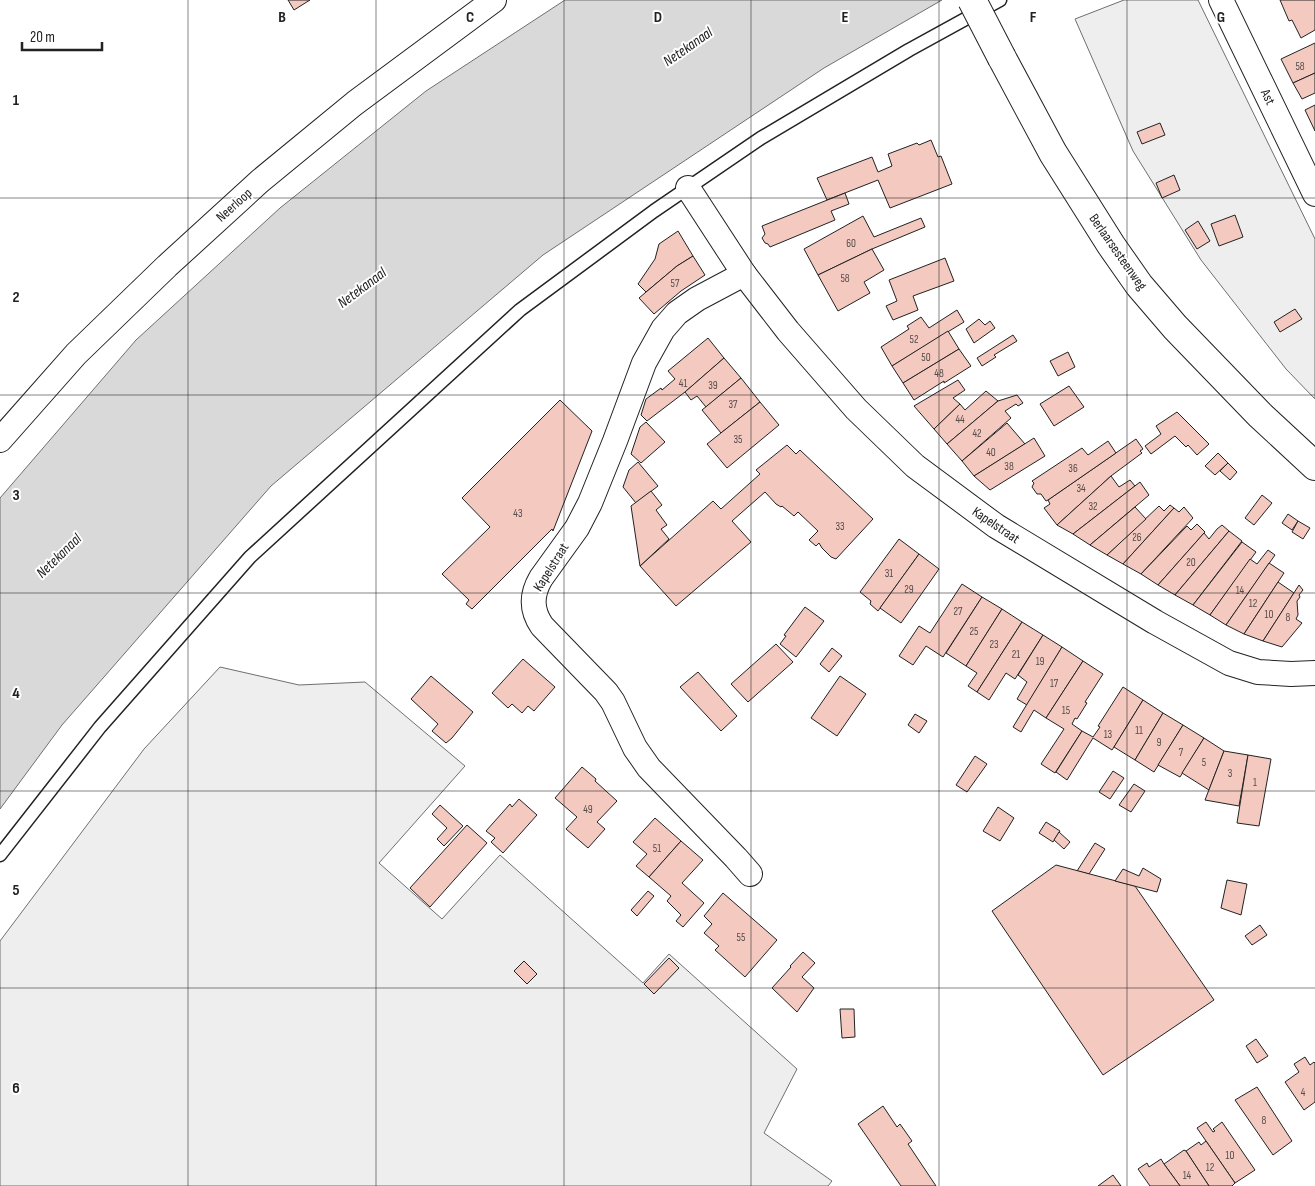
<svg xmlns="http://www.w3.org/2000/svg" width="1315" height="1186" viewBox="0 0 1315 1186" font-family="'Sofia Sans Condensed',sans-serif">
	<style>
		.green { fill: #eee; stroke: #6f6f6f }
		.water { fill: #d9d9d9; stroke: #6f6f6f }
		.building { fill: #f3c9c0; stroke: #222 }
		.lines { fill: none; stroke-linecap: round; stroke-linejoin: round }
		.lane-casing { stroke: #222; stroke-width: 15 }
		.street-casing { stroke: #222; stroke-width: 26 }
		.secondary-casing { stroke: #222; stroke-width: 30 }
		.lane { stroke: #fff; stroke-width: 12 }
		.street { stroke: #fff; stroke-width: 24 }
		.secondary { stroke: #fff; stroke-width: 28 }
		.secondary-bridge-casing { stroke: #222; stroke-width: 30; stroke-linecap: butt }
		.secondary-bridge { stroke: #fff; stroke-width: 28 }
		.grid { fill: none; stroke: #222; stroke-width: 1; stroke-opacity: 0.55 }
		.labels { text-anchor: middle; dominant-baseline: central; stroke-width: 4; stroke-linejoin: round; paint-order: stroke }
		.number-label { font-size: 11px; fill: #564c4a }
		.street-label { font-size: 14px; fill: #222; stroke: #fff }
		.water-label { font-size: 15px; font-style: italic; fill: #222; stroke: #fff }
		.grid-label { font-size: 16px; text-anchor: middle; font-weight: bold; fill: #222; stroke: #fff; stroke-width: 4; stroke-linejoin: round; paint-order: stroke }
	</style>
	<rect width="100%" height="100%" fill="#fff"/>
	<!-- green -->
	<g class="green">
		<path d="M1124,0H1198L1315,239V399L1286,369L1201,260L1133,151L1075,19Z"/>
		<path d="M220,667L299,685L365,682L465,766L379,863L442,919L500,855L643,983L669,954L797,1069L764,1133L832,1181L828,1186H0V941L144,749Z"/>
	</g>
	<!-- water -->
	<path class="water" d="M565,0H942L824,68L543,255L271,486L62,725L0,809V498L136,340L280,208L426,91Z"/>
	<!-- building -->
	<g class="building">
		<path d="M288,0H310L294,10Z"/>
		<path d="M1280,0H1315V30L1301,38L1292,20L1289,21Z"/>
		<path d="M1315,43V73L1293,83L1281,59Z"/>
		<path d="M1315,73V93L1302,99L1293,83Z"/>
		<path d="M1315,105V131L1305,110Z"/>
		<path d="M1160,123L1165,135L1142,144L1137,132Z"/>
		<path d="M931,140L938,157L941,156L952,184L890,208L878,180L827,200L817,178L872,157L878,172L892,166L888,154L917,143L919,145Z"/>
		<path d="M1174,175L1180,190L1162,198L1156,183Z"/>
		<path d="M845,193L849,204L831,211L835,220L770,247L768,244L765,243L762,238L765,234L762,226Z"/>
		<path d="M1235,215L1243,237L1219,246L1211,224Z"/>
		<path d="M863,216L874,237L921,218L925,227L872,249L818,275L804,249Z"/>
		<path d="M1198,221L1210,241L1197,249L1185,230Z"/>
		<path d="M678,231L693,256L677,266L646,292L638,284L655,259L659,244Z"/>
		<path d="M872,249L884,270L864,282L870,293L838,311L818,275Z"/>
		<path d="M693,256L705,275L681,291L654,314L639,298L677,266Z"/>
		<path d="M945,258L954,281L913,296L918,310L893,320L886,306L897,301L889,280Z"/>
		<path d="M1295,309L1302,319L1280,332L1274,322Z"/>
		<path d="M957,310L964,322L892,366L881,347L909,329L907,326L921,317L929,328Z"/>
		<path d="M979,319L985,325L990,321L995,328L974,343L966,329Z"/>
		<path d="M948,331L959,349L903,383L892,366Z"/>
		<path d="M1013,335L1017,341L994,355L996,357L982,366L977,358Z"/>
		<path d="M708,338L724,358L685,392L647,421L641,415L646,399L661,388L662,390L675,379L668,371Z"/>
		<path d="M959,349L971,366L944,383V381L914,400L903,383Z"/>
		<path d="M1068,352L1075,367L1058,376L1050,361Z"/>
		<path d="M724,358L741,378L706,407L697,396L691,400L685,392Z"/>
		<path d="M741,378L760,402L721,433L702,410Z"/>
		<path d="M958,380L965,390L953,398L960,404L934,429L914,406Z"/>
		<path d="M1069,386L1084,407L1054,426L1040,404Z"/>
		<path d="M986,391L998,401L947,444L934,429L960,404L965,410Z"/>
		<path d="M1017,395L1023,403L1018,406L1016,404L1005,411L1011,418L962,461L947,444L998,401Z"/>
		<path d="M560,400L592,431L553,531L552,529L472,609L466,604L469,600L442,574L490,527L462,498Z"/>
		<path d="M760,402L779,425L727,468L707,444Z"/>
		<path d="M1177,412L1209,444L1197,455L1188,445L1186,447L1175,436L1151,454L1145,446L1161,434L1156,426Z"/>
		<path d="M646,422L665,442L641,463L631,454L640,427Z"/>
		<path d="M1007,423L1025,444L974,476L962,461Z"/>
		<path d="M1034,438L1045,456L990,490L974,476Z"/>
		<path d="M1136,439L1143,449L1140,451L1142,453L1111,476L1057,525L1044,508L1050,504L1048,500Z"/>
		<path d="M1108,441L1116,453L1048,500L1046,501L1041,494H1037L1032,487L1034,483L1032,481L1082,448L1088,455Z"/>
		<path d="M787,445L796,454L800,450L873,519L836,559L831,557L822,548L819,543L816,546L809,540L818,531L798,512L794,516L782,506L781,507L776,504L765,492L732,521L751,542L676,606L640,566L713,501L721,509L760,474L756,470Z"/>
		<path d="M1218,453L1228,463L1215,475L1205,466Z"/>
		<path d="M638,462L658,486L636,503L623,487L629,470Z"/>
		<path d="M1228,463L1237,472L1230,480L1220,471Z"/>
		<path d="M1111,476L1119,487L1130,480L1135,486L1073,534L1057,525Z"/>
		<path d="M1140,482L1149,495L1090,545L1073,534Z"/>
		<path d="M651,491L662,505L656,510L667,525L661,529L669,539L640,566L631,506Z"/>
		<path d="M1262,495L1272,503L1254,525L1245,518Z"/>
		<path d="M1170,505L1174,508L1123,564L1107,555L1159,506L1164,511Z"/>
		<path d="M1135,507L1146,519L1107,555L1090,545Z"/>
		<path d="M1184,507L1193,518L1141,574L1123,564L1174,508L1179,512Z"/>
		<path d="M1288,514L1298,521L1292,530L1282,523Z"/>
		<path d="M1298,521L1310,528L1303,539L1292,532Z"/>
		<path d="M1197,524L1205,532L1158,585L1141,574L1187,526L1191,530Z"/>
		<path d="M1222,525L1229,531L1175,595L1158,585L1204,533L1209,539L1217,529Z"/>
		<path d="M1229,531L1242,541L1193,605L1175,595Z"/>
		<path d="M899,539L919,554L878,611L870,604L871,601L860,592Z"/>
		<path d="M1242,542L1256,552L1210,615L1193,605Z"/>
		<path d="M1268,550L1275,555L1226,625L1210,615L1250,559L1257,564Z"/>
		<path d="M919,554L939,569L901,623L880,608Z"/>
		<path d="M1269,563L1284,573L1244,634L1226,625Z"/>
		<path d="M1278,582L1294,593L1263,641L1244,634Z"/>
		<path d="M962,584L982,597L943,657L926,646L913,665L899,656L919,626L930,633Z"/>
		<path d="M1299,585L1303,590L1299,595L1300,597L1297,601L1298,615L1296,619L1302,623L1282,647L1263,641Z"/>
		<path d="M982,597L1002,609L966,666L946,653Z"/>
		<path d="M805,607L824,621L796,657L780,644L786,636L784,635Z"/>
		<path d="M1002,609L1022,622L977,692L968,686L977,673L966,666Z"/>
		<path d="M1022,622L1043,635L1015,679L1006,673L989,700L977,692Z"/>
		<path d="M1043,635L1062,647L1027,705L1017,699L1027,682L1018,675Z"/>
		<path d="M776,644L793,662L748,702L731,684Z"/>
		<path d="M1062,647L1083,661L1046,718L1034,710L1021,732L1013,727Z"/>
		<path d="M832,648L842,656L829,672L820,664Z"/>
		<path d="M523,659L555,687L534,711L528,706L522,713L512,704L508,708L492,693Z"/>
		<path d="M1083,661L1103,674L1085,702L1087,703L1077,719L1075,718L1072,724L1082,731L1055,773L1041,764L1064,729L1046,718Z"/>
		<path d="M698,672L737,716L721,731L680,687Z"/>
		<path d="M431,676L473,712L452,738L446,743L432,731L438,724L411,699Z"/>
		<path d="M840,676L866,694L837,736L811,718Z"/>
		<path d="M1123,687L1143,700L1114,747L1112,750L1093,738L1067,780L1056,772L1082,731L1093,737L1100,727L1098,726Z"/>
		<path d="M1143,700L1163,713L1135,760L1114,747Z"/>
		<path d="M1163,713L1183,725L1154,772L1135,760Z"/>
		<path d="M915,714L927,721L919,733L908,725Z"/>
		<path d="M1183,725L1204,738L1180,777L1158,765Z"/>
		<path d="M1204,738L1224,751L1209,790L1182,773Z"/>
		<path d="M1224,751L1248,755L1239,806L1205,800Z"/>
		<path d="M1248,755L1271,759L1259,826L1237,823Z"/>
		<path d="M975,756L987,764L967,792L956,785Z"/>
		<path d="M582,767L596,779L595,781L617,801L597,822L605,829L588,848L566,829L577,817L555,798Z"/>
		<path d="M1113,771L1124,778L1110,799L1099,792Z"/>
		<path d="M1134,784L1145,791L1131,812L1119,805Z"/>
		<path d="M519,799L537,815L503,853L491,842L495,838L486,831L510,804L512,807Z"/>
		<path d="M440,805L463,826L444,846L437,839L447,828L432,814Z"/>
		<path d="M998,807L1014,818L1000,841L983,831Z"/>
		<path d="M655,818L681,841L649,877L636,866L647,854L633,842Z"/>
		<path d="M1046,822L1060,831L1053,842L1039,833Z"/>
		<path d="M467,825L487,843L430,907L410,888Z"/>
		<path d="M1059,832L1070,842L1064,849L1054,840Z"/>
		<path d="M681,841L703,860L682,883L704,903L683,927L676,921L681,915L667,901L671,896L649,877Z"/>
		<path d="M1095,843L1105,849L1089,874L1077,871Z"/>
		<path d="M1056,865L1135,886L1214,1000L1103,1075L992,911Z"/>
		<path d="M1143,868L1161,879L1157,892L1115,881L1123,869L1139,876Z"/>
		<path d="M1227,880L1247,884L1241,915L1221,908Z"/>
		<path d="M648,891L654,896L637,916L631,910Z"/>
		<path d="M723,893L777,940L745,977L715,950L719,946L704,933L712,924L704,916Z"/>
		<path d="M1260,925L1267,935L1252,945L1245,936Z"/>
		<path d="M803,952L815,963L802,977L814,988L797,1012L772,988L791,967L790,966Z"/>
		<path d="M669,958L679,968L654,994L644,984Z"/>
		<path d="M524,961L537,974L527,984L514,971Z"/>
		<path d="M840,1009H854L855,1037L842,1038Z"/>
		<path d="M1256,1039L1268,1056L1257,1063L1246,1046Z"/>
		<path d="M1305,1057L1310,1065L1314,1062L1315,1063V1102L1304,1110L1285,1082L1299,1072L1294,1064Z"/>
		<path d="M1257,1087L1292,1141L1273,1155L1235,1100Z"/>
		<path d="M883,1106L897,1127L900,1124L912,1141L908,1144L936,1186H901L858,1124Z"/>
		<path d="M1206,1122L1213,1132L1215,1131L1213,1129L1222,1122L1255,1170L1235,1183L1197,1128Z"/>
		<path d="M1206,1141L1235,1183L1232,1186H1209L1186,1151L1199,1142L1201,1145Z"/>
		<path d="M1184,1150L1186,1151L1209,1186H1180L1164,1164Z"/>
		<path d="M1161,1159L1164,1164L1180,1186H1150L1138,1169L1147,1163L1149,1167Z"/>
		<path d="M1113,1175L1121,1186H1098Z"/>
	</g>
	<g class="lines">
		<!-- lane casing -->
		<g class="lane-casing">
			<path id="lane" d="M0,855L100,727L250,557L520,310L654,211L761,138L909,50L1000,0"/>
		</g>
		<!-- street casing -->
		<g class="street-casing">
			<g id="street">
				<path d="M1221,0L1315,194"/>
				<path d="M688,188L744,274L788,331L856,409L915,466L996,526L1155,622L1229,663L1258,672L1291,674L1315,673"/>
				<path d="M744,274L697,299L677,313L663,329L644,363L615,441L590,503L577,528L541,578C531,595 531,610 542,626L606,692L613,702L635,748L649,768L736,858L750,874"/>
				<path d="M0,440L76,354L167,266L260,181L355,103L494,0"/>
			</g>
		</g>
		<!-- secondary casing -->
		<g class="secondary-casing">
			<path id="secondary" d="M1002,58L1053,153L1111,245L1139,285L1175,327L1260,415L1315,466"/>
		</g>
		<!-- lane -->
		<use href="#lane" class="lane"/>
		<!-- street -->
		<use href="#street" class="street"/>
		<!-- secondary -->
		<use href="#secondary" class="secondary"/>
		<!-- secondary-bridge casing -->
		<g class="secondary-bridge-casing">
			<path id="secondary-bridge" d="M972,0L1002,58"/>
		</g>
		<!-- secondary-bridge -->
		<use href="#secondary-bridge" class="secondary-bridge"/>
	</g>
	<!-- grid -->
	<path class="grid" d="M188,0V1186M376,0V1186M564,0V1186M751,0V1186M939,0V1186M1127,0V1186M0,198H1315M0,395H1315M0,593H1315M0,791H1315M0,988H1315"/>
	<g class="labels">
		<!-- number labels -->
		<g class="number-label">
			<text x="1300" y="66">58</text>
			<text x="851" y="243">60</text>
			<text x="845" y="278">58</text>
			<text x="675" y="283">57</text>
			<text x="914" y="339">52</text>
			<text x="926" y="357">50</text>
			<text x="939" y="373">48</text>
			<text x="683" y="383">41</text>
			<text x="713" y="385">39</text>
			<text x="733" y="404">37</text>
			<text x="960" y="419">44</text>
			<text x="977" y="433">42</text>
			<text x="738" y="439">35</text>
			<text x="991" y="452">40</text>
			<text x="1009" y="466">38</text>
			<text x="1073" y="468">36</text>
			<text x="1081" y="488">34</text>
			<text x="1093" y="506">32</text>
			<text x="518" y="513">43</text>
			<text x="840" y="526">33</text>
			<text x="1137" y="537">26</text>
			<text x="1191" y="562">20</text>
			<text x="889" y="573">31</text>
			<text x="909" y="589">29</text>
			<text x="1240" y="590">14</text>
			<text x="1253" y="603">12</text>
			<text x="958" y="611">27</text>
			<text x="1269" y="614">10</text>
			<text x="1288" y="617">8</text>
			<text x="974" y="631">25</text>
			<text x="994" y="644">23</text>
			<text x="1016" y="654">21</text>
			<text x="1040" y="661">19</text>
			<text x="1054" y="683">17</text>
			<text x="1066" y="710">15</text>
			<text x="1139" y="730">11</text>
			<text x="1108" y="734">13</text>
			<text x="1159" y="742">9</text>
			<text x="1181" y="752">7</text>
			<text x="1204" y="762">5</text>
			<text x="1230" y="773">3</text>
			<text x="1255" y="782">1</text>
			<text x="588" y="809">49</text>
			<text x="657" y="848">51</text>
			<text x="741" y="937">55</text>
			<text x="1303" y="1092">4</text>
			<text x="1264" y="1120">8</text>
			<text x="1230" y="1155">10</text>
			<text x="1210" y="1167">12</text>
			<text x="1187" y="1175">14</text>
		</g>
		<!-- street labels -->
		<g class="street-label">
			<text transform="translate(1268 97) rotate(64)">Ast</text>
			<text transform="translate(234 205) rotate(-42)">Neerloop</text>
			<text transform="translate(1118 252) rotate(55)">Berlaarsesteenweg</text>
			<text transform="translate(996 525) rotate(34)">Kapelstraat</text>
			<text transform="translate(551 567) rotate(-58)">Kapelstraat</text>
		</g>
		<!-- water labels -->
		<g class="water-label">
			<text transform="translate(688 47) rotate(-35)">Netekanaal</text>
			<text transform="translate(362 288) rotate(-37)">Netekanaal</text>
			<text transform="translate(59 556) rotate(-44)">Netekanaal</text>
		</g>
	</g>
	<g class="grid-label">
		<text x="282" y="22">B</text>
		<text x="470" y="22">C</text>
		<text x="658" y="22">D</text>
		<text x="845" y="22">E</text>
		<text x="1033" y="22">F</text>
		<text x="1221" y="22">G</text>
		<text x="16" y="105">1</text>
		<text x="16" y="302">2</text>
		<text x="16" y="500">3</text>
		<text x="16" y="698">4</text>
		<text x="16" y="895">5</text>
		<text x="16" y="1093">6</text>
	</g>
	<!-- scale -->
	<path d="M22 42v8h80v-8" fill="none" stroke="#222222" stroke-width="2.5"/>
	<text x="30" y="42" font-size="15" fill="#222222" stroke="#ffffff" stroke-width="4" paint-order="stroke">20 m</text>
</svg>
